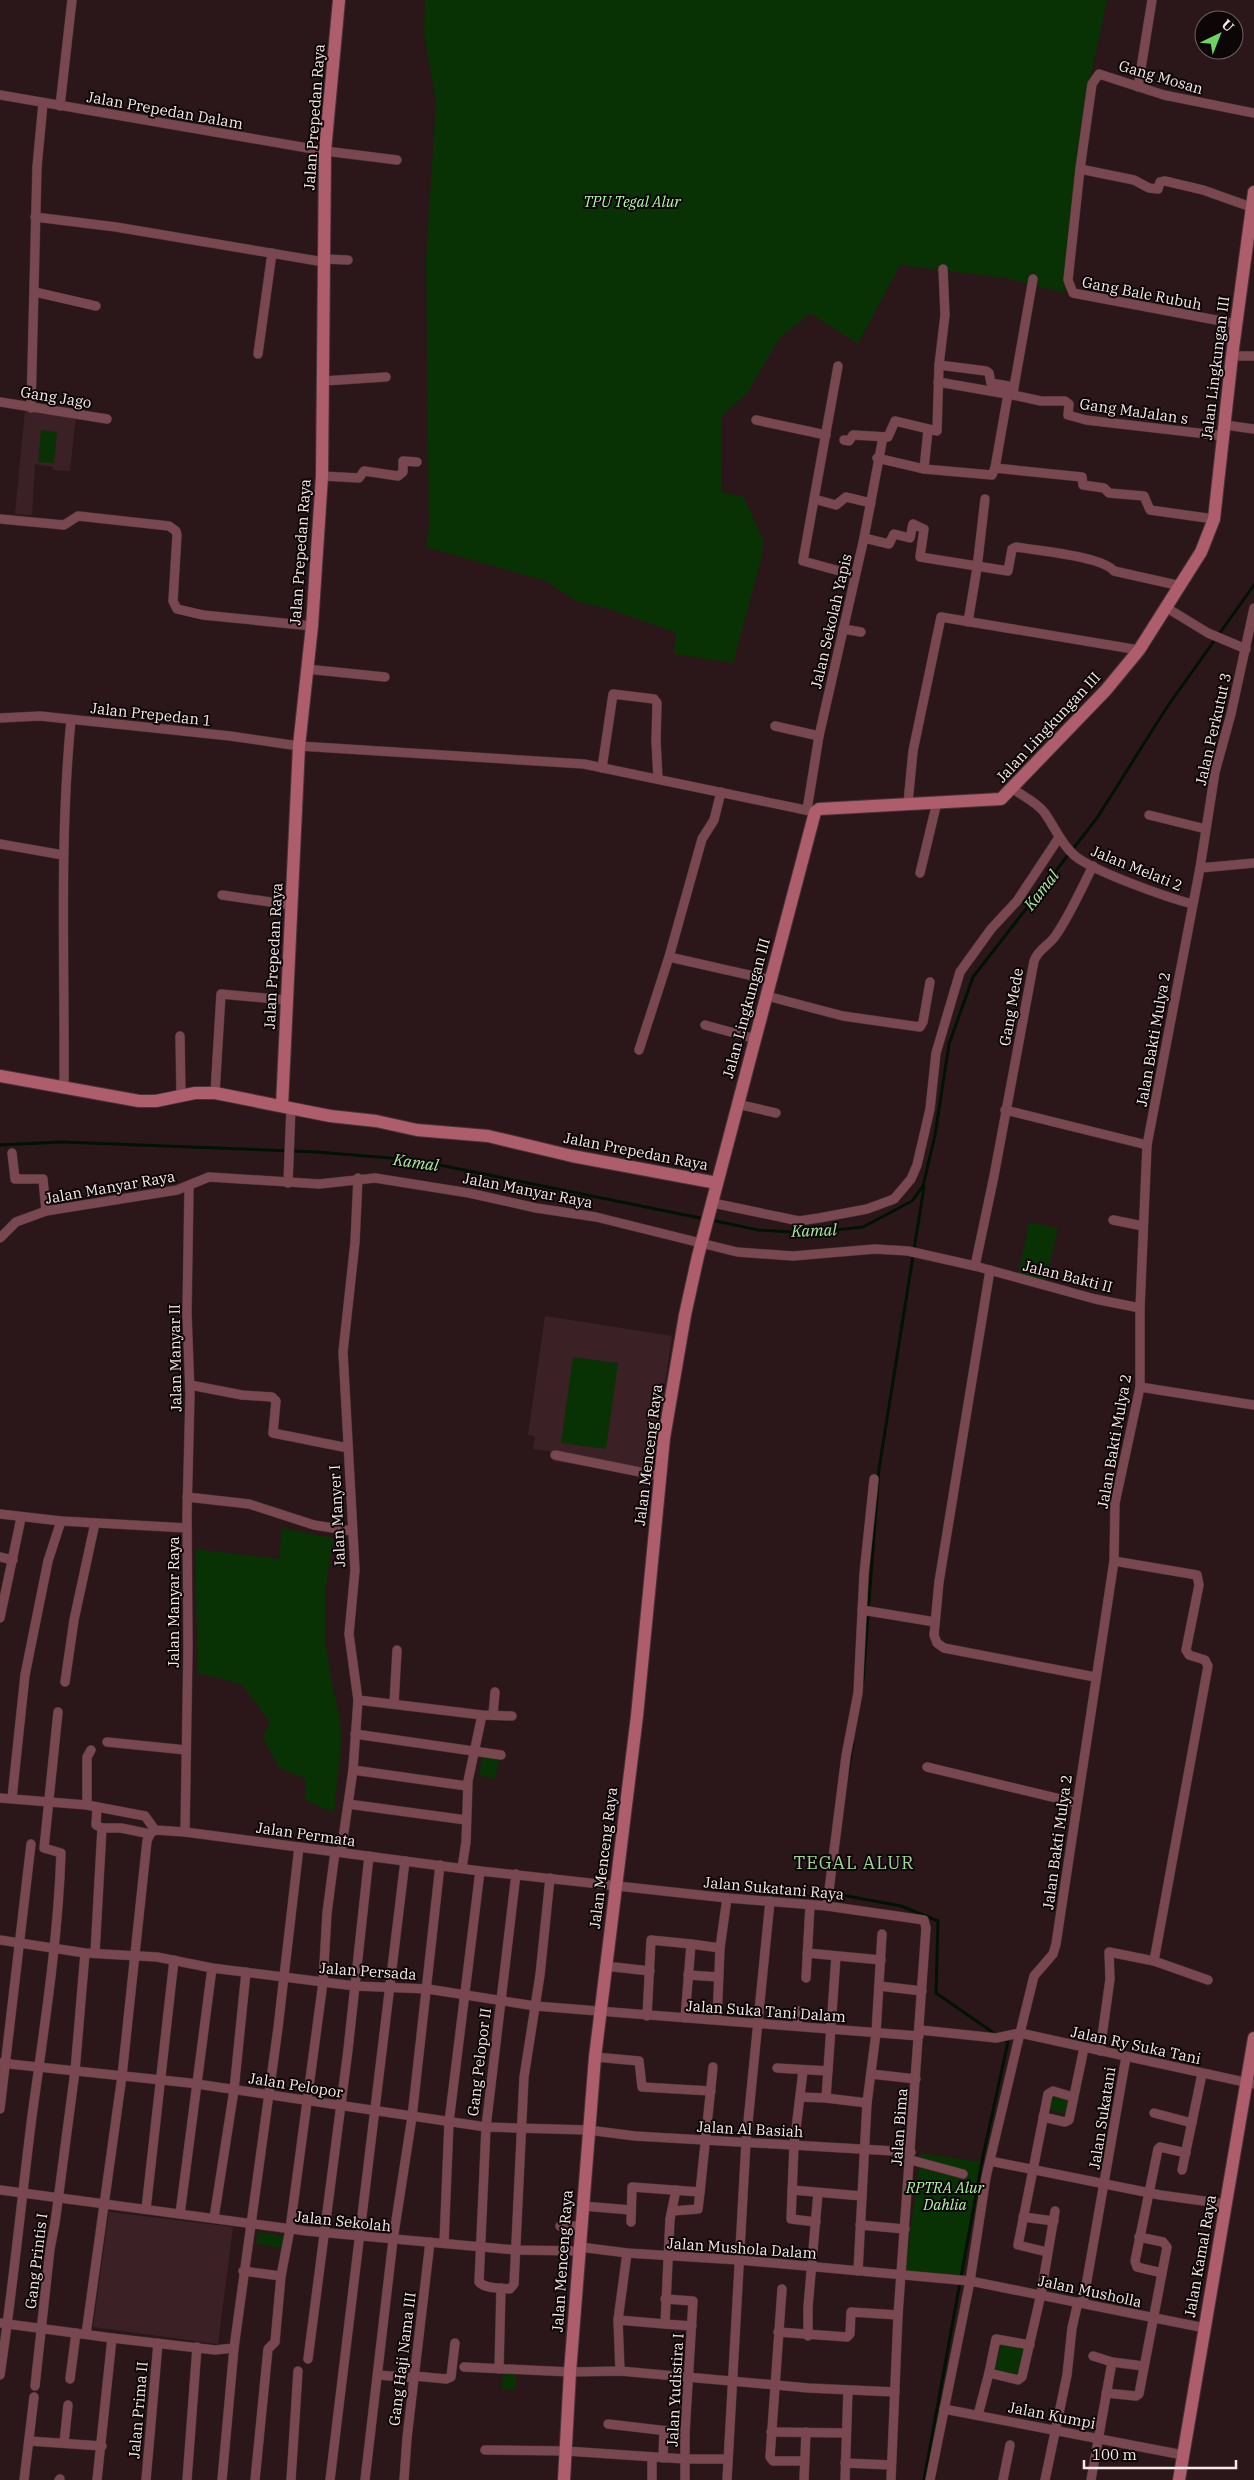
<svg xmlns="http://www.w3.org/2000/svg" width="1254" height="2480" viewBox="0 0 1254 2480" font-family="'IBM Plex Serif',serif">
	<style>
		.built { fill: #3b2125 }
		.green { fill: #083104 }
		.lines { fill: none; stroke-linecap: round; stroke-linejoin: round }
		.stream { stroke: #001300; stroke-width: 3 }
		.street-casing { stroke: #483437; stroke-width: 10 }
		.secondary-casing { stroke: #483437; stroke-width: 14 }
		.street { stroke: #79474f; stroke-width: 9 }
		.secondary { stroke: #ad5d6b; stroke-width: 12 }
		.labels { text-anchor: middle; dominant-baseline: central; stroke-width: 4; stroke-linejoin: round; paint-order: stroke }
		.street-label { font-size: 15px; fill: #f7e9eb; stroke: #0d0607 }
		.park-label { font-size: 15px; font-style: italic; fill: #b4f8aa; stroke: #0d0607 }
		.water-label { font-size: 16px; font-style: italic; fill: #aaeea0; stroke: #0d0607 }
		.quarter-label { font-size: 18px; letter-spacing: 1px; fill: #a1d699; stroke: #0d0607 }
	</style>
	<rect width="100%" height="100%" fill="#2b171a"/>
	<!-- built -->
	<g class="built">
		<path d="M25,410L76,415L70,471L53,470V467L35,464L32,515L15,514Z"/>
		<path d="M545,1316L672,1336L651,1476L553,1461L554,1452L533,1449L535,1436L528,1435Z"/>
		<path d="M109,2212L233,2227L218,2344L93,2327Z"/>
	</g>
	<!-- green -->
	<g class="green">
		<path d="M425,0H1107L1092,71L1078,175L1065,293L1005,278L900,265L858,344L810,313L779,339L748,392L722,416L721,492L744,497L763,540L762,556L733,663L674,654L676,633L612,610L576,601L546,581L426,547L429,528L426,260L436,102L424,34Z"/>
		<path d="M41,430L57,432L54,463L38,462Z"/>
		<path d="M1029,1222L1058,1228L1045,1285L1017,1279Z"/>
		<path d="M573,1357L618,1363L606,1449L561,1443Z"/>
		<path d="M282,1528L334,1538C325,1579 322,1619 328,1660C331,1686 341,1710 341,1736C341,1761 336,1787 334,1813L305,1800L306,1779L279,1768L263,1738L270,1722L241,1684L198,1673L195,1549L279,1559Z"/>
		<path d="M483,1753L500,1757L495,1779L479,1775Z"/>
		<path d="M1050,2096L1071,2101L1067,2114L1047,2109Z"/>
		<path d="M921,2153L980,2162L963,2279L905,2270Z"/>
		<path d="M258,2232L285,2236L283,2248L256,2244Z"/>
		<path d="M1003,2337L1027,2343L1019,2378L994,2372Z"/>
		<path d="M503,2371H516V2389H502Z"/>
	</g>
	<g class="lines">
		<!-- stream -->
		<g class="stream">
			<path d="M0,1145L62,1142L317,1152L415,1160L705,1219"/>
			<path d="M711,1220L758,1230L808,1233L863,1227L912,1201L923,1186L935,1135L949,1044L973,977L1097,818L1167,707L1254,585"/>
			<path d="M863,1681L879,1469L924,1187"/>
			<path d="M848,1773L853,1742"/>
			<path d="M831,1893L901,1906L938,1921L936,1993L998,2036"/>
			<path d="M924,2480L983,2156L1008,2042L1004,2039"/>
		</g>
		<!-- street casing -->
		<g class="street-casing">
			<g id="street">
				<path d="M1138,87L1152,0"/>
				<path d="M0,95L325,151L397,160"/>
				<path d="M60,106L72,0"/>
				<path d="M1080,169L1092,84L1099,74L1164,95L1254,113"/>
				<path d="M35,217L116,227L324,262"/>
				<path d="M324,259L348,260"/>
				<path d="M35,292L96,306"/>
				<path d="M1237,324L1073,293L1068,280L1080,169L1134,180L1149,188L1158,189L1160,182L1165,181L1203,190L1251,207"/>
				<path d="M258,354L272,253"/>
				<path d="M1232,356H1254"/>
				<path d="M939,365L986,371L989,373L991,383L1014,387L1013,395L1041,401H1065L1069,404L1068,415L1086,420L1224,436"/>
				<path d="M838,366L814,499L836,505L846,497L871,503"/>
				<path d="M323,381L386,377"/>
				<path d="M938,382L1013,395"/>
				<path d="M1014,387L1033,279"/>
				<path d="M0,402L107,419"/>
				<path d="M31,408L37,167L43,103"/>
				<path d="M756,420L826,435"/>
				<path d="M1225,425L1254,429"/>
				<path d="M844,440L849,441L853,435L888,437L895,421L937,431L939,365L945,315L943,269"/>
				<path d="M877,458L924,469L992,475L995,468L1082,477L1083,485L1104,488L1109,493L1144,496L1150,510L1214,519"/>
				<path d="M995,468L1008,394"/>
				<path d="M924,469L928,430"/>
				<path d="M322,476L359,478L364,471L398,476L403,472V461L417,462"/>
				<path d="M814,499L803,561L854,575"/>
				<path d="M0,519L64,525L78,516L169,526L176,531L177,535L173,601L177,609L203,615L312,626"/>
				<path d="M864,538L889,544L894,534L910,538L913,524L924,529L920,557L1008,571L1012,549L1016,547C1038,551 1101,556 1114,571L1181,586"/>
				<path d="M1167,608L1208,633L1246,649"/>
				<path d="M1254,608L1231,714L1215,772L1200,868L1147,1145L1140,1308V1387L1115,1503L1114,1561L1056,1944L1053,1954L1034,1976L1020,2033L1254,2084"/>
				<path d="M968,622L977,568L985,499"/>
				<path d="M843,629L861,632"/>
				<path d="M306,669L385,677"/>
				<path d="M0,718L40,716L230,736L299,746L584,764L815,812"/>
				<path d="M775,726L819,736"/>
				<path d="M602,768L613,694L654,699L657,703L656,741L658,779"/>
				<path d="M1013,789C1023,796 1036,802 1044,812C1055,827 1060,843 1075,856C1095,872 1166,897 1192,904"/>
				<path d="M908,803L913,751L941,617L1139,650"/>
				<path d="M807,810L819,736L864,538L883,437"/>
				<path d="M1149,815L1206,829"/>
				<path d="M0,844L63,855"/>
				<path d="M1200,868L1254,863"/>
				<path d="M920,873L937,802"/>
				<path d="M222,895L291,905"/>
				<path d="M669,957L771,980"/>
				<path d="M767,996L843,1016L920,1027L923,1022L930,982"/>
				<path d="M705,1025L756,1039"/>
				<path d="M180,1036L181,1095"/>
				<path d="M639,1050L669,957L702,839L714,820L721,792"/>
				<path d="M64,1089C65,966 59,842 71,720"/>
				<path d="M215,1093L221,994L286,1000"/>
				<path d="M737,1104L776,1113"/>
				<path d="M1005,1110L1147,1145"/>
				<path d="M12,1153L15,1179H43L46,1211"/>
				<path d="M288,1183L291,1107"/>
				<path d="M713,1203L799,1221L819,1218L867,1209L894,1199L911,1179L917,1165L930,1109L936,1053L960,972L991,929L1017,901L1058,839"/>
				<path d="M1113,1220L1143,1226"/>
				<path d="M0,1238L16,1222L46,1211L177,1190L209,1177L319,1184L375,1178L469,1193L536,1208L596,1217L737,1252L793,1256L875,1249L908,1251L975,1266L1095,1299L1140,1308"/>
				<path d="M975,1266L994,1176L1034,961C1038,949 1050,945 1056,935C1071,913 1081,889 1093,866"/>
				<path d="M990,1270L939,1582L934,1635L937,1643L944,1648L1095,1677"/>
				<path d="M190,1385L242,1395L272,1397L276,1401L273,1433L348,1448"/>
				<path d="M1140,1387L1254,1405"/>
				<path d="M555,1455L660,1476"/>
				<path d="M187,1497L249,1504L314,1525L352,1531"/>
				<path d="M0,1514L61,1521L187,1528"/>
				<path d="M0,1557L13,1560"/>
				<path d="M1114,1561L1197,1575L1199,1585L1186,1650L1189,1655L1205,1660L1208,1666L1154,1961"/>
				<path d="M862,1610L935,1622"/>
				<path d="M0,1618L21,1518"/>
				<path d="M65,1682L74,1620L95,1523"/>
				<path d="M358,1700L482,1715L512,1716"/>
				<path d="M394,1704L397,1650"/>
				<path d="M493,1715L495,1692"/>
				<path d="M355,1734L501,1755"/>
				<path d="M107,1742L186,1750"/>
				<path d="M927,1767L1077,1803"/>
				<path d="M353,1770L467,1786"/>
				<path d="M0,1798L87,1805L145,1816L155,1830L185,1832L480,1871L727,1898L827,1906L924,1920L926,1928L898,2315L891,2480"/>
				<path d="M12,1798L25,1675L48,1561L61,1521"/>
				<path d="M348,1804L466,1820"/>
				<path d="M87,1805V1757L91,1750"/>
				<path d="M97,1807L96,1825L102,1828"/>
				<path d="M185,1832L188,1648L187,1514L190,1394L187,1313L189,1187"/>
				<path d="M341,1852L353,1770L358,1700L349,1634L355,1570L343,1352L355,1242L358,1178"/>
				<path d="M462,1868L466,1842L468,1781L482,1715"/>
				<path d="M516,1874L486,2127L479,2282C485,2289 500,2288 510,2289L514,2284L524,2077L540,1975L550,1878"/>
				<path d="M827,1906L846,1756L858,1693L864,1574L874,1479"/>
				<path d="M0,1940L85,1953L157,1957L212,1968L355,1986L428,1989L535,2006L919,2036"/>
				<path d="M95,1953L102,1828H121L150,1834"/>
				<path d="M807,1953L881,1960"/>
				<path d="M605,1966L650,1971"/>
				<path d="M688,1975L719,1977"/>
				<path d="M806,1978L810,1905"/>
				<path d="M879,1986L922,1991"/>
				<path d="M647,2016L651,1940L691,1944"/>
				<path d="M685,2018L691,1944L720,1948"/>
				<path d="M717,2020L720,1948L727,1898"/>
				<path d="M797,2026L799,2011"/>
				<path d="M920,2030L996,2038L1020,2033L986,2177L970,2281L930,2480"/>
				<path d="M1100,2051L1110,1979L1109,1952L1154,1961L1208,1980"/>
				<path d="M595,2057L639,2061L642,2087L711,2091"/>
				<path d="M0,2063L190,2083L486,2127L588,2130L635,2136L911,2152"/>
				<path d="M777,2068L828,2071"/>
				<path d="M803,2071L794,2145L791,2219L816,2222"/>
				<path d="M871,2074L916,2079"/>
				<path d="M800,2097L826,2098L836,1956"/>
				<path d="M826,2098L867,2103"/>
				<path d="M0,2109L31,1844"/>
				<path d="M1154,2113L1192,2123"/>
				<path d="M1043,2117L1065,2122L1069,2120L1084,2048"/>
				<path d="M911,2160L963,2174"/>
				<path d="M990,2161L1160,2195L1226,2204"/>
				<path d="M1182,2170L1202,2074"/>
				<path d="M0,2190L307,2231L516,2250L579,2251"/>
				<path d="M792,2190L862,2196"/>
				<path d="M583,2206L631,2210"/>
				<path d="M146,2209L174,1960"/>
				<path d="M672,2211L698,2209L700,2192"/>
				<path d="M180,2214L212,1968"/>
				<path d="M1023,2217L1054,2221"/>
				<path d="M214,2218L234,2090L246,1972"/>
				<path d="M631,2222L632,2187L700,2192L713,2067"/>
				<path d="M860,2225L905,2229"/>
				<path d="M560,2226H580"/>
				<path d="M444,2243L449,2122L480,1871"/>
				<path d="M580,2247L627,2253L739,2260L970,2281L1205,2328"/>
				<path d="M1047,2252L1018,2245L1048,2094L1053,2091L1073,2097"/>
				<path d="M243,2271L281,2276L275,2342L268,2349L255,2480"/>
				<path d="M858,2271L867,2103L876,2033L882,1934"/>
				<path d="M1162,2273L1137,2267L1135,2261L1158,2149L1160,2147L1186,2153"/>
				<path d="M281,2276L290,2229L323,1982L327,1913L335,1852"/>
				<path d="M782,2289L770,2457L773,2461H804"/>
				<path d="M665,2299L693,2301L685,2433V2480"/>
				<path d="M1083,2303L1126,2057"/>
				<path d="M618,2320L665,2324L670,2219L676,2190"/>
				<path d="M0,2323L112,2338L97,2480"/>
				<path d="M665,2324L692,2326"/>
				<path d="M778,2332L847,2337L850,2334L851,2312L898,2315"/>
				<path d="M86,2334L122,2076L147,1841L150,1834L155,1830"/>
				<path d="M808,2336V2307L818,2193"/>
				<path d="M112,2338L215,2350L234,2348L278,2028L299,1847"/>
				<path d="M1093,2356L1112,2362L1143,2366"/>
				<path d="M308,2359L348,2050L369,1856"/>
				<path d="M464,2367L570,2372L620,2371L808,2388L895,2392"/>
				<path d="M499,2369L501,2288"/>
				<path d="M620,2371L618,2320L627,2253"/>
				<path d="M989,2373L996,2339L1030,2345"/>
				<path d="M0,2375C13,2289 21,2203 32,2116C44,2029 58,1941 61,1853L44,1848L58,1712"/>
				<path d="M378,2375L415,2378"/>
				<path d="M415,2376L446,2379L451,2377L455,2343"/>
				<path d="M70,2379L76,2333"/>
				<path d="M35,2386L50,2249L55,2223L75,2071L85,1953"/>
				<path d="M1106,2393L1136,2396L1139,2394L1167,2247L1163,2242L1139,2237"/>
				<path d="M944,2409L1183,2455"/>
				<path d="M978,2415L989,2373L1018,2380L1022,2377L1041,2294L1055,2211"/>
				<path d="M608,2424L685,2433"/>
				<path d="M771,2432L846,2433"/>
				<path d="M29,2441L102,2446"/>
				<path d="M64,2443L68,2405"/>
				<path d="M485,2450L566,2451L685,2459H727"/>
				<path d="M663,2458L664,2431"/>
				<path d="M845,2463L891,2465"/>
				<path d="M24,2480L34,2397"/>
				<path d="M59,2480L60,2479"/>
				<path d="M146,2480L158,2343"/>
				<path d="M187,2480L197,2347"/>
				<path d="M222,2480L234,2348"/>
				<path d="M291,2480L298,2371"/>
				<path d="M330,2480L405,1861"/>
				<path d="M365,2480L393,2240L412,2117L440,1865"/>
				<path d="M404,2480L407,2438L430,2242"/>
				<path d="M652,2480V2457"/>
				<path d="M727,2480L746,2142L770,1901"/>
				<path d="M804,2480L806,2432"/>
				<path d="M845,2480L848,2390"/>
				<path d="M1003,2480L1010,2445"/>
				<path d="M1045,2480L1067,2375L1072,2328L1078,2302"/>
				<path d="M1091,2480L1112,2362"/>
			</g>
		</g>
		<!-- secondary casing -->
		<g class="secondary-casing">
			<g id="secondary">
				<path d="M0,1076L139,1101H156L195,1093H215L330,1116L376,1121L417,1130L488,1136L572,1156L717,1183"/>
				<path d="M282,1106L299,746L312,626L322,476L325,151L339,0"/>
				<path d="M564,2480L570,2372L595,2057L637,1716L664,1438L685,1315L698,1256L815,812L819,809L1001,799L1106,690L1139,650L1201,552L1214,519L1232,356L1254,192"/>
				<path d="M1179,2480L1254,2038"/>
			</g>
		</g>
		<!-- street -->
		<use href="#street" class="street"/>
		<!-- secondary -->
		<use href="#secondary" class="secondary"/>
	</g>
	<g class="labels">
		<!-- street labels -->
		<g class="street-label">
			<text transform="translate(1161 77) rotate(16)">Gang Mosan</text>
			<text transform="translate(165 110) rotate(10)">Jalan Prepedan Dalam</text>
			<text transform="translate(314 117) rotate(-86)">Jalan Prepedan Raya</text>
			<text transform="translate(1142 293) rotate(11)">Gang Bale Rubuh</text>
			<text transform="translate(1215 368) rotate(-83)">Jalan Lingkungan III</text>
			<text transform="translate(56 397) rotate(9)">Gang Jago</text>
			<text transform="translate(1134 411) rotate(8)">Gang MaJalan s</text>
			<text transform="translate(300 552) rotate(-86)">Jalan Prepedan Raya</text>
			<text transform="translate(831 621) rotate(-77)">Jalan Sekolah Yapis</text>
			<text transform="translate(151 714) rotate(6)">Jalan Prepedan 1</text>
			<text transform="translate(1048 727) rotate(-47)">Jalan Lingkungan III</text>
			<text transform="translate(1213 729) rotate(-77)">Jalan Perkutut 3</text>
			<text transform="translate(1137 868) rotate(22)">Jalan Melati 2</text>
			<text transform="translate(273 956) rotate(-87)">Jalan Prepedan Raya</text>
			<text transform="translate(1011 1007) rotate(-80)">Gang Mede</text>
			<text transform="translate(746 1008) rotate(-75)">Jalan Lingkungan III</text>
			<text transform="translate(1153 1039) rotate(-80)">Jalan Bakti Mulya 2</text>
			<text transform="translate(636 1151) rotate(11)">Jalan Prepedan Raya</text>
			<text transform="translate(110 1187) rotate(-10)">Jalan Manyar Raya</text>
			<text transform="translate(528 1190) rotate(11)">Jalan Manyar Raya</text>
			<text transform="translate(1068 1276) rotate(14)">Jalan Bakti II</text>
			<text transform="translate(175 1358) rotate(-91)">Jalan Manyar II</text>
			<text transform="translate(1114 1441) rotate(-80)">Jalan Bakti Mulya 2</text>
			<text transform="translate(648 1455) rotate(-83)">Jalan Menceng Raya</text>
			<text transform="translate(337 1516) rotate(-93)">Jalan Manyer I</text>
			<text transform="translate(173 1602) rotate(-90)">Jalan Manyar Raya</text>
			<text transform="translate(306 1834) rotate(8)">Jalan Permata</text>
			<text transform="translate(1057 1842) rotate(-82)">Jalan Bakti Mulya 2</text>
			<text transform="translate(603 1858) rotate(-83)">Jalan Menceng Raya</text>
			<text transform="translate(774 1888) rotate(5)">Jalan Sukatani Raya</text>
			<text transform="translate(368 1971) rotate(4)">Jalan Persada</text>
			<text transform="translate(766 2011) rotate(4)">Jalan Suka Tani Dalam</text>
			<text transform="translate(1136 2045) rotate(12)">Jalan Ry Suka Tani</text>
			<text transform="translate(479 2062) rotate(-83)">Gang Pelopor II</text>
			<text transform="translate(296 2085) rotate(9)">Jalan Pelopor</text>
			<text transform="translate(1102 2118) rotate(-81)">Jalan Sukatani</text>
			<text transform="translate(899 2127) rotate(-86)">Jalan Bima</text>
			<text transform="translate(750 2129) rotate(3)">Jalan Al Basiah</text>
			<text transform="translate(343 2221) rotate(6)">Jalan Sekolah</text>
			<text transform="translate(742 2248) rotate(4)">Jalan Mushola Dalam</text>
			<text transform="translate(1200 2256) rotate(-80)">Jalan Kamal Raya</text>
			<text transform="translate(36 2261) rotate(-83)">Gang Printis I</text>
			<text transform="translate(562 2261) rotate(-86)">Jalan Menceng Raya</text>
			<text transform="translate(1090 2291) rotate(12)">Jalan Musholla</text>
			<text transform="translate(402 2359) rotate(-83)">Gang Haji Nama III</text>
			<text transform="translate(675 2390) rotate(-87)">Jalan Yudistira I</text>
			<text transform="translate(138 2410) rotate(-85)">Jalan Prima II</text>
			<text transform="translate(1052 2415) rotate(11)">Jalan Kumpi</text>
		</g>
		<!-- park labels -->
		<g class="park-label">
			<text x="632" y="201">TPU Tegal Alur</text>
			<text x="945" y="2187">RPTRA Alur<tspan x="945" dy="17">Dahlia</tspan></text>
		</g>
		<!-- water labels -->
		<g class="water-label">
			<text transform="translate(1041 890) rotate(-52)">Kamal</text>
			<text transform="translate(416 1162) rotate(8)">Kamal</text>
			<text transform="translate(814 1230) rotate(-2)">Kamal</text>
		</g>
		<!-- quarter labels -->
		<g class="quarter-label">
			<text x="854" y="1862">TEGAL ALUR</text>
		</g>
	</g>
	<!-- north arrow -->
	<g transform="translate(1219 35) rotate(43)"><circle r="24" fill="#0d0607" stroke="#6b6162"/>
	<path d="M0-4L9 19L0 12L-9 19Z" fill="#6ed361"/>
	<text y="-8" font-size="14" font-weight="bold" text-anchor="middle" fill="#f7e9eb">U</text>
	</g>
	<!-- scale -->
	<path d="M1084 2460v8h152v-8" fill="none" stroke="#f7e9eb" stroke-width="2.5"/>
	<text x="1092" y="2460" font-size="15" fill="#f7e9eb" stroke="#0d0607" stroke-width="4" paint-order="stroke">100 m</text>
</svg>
